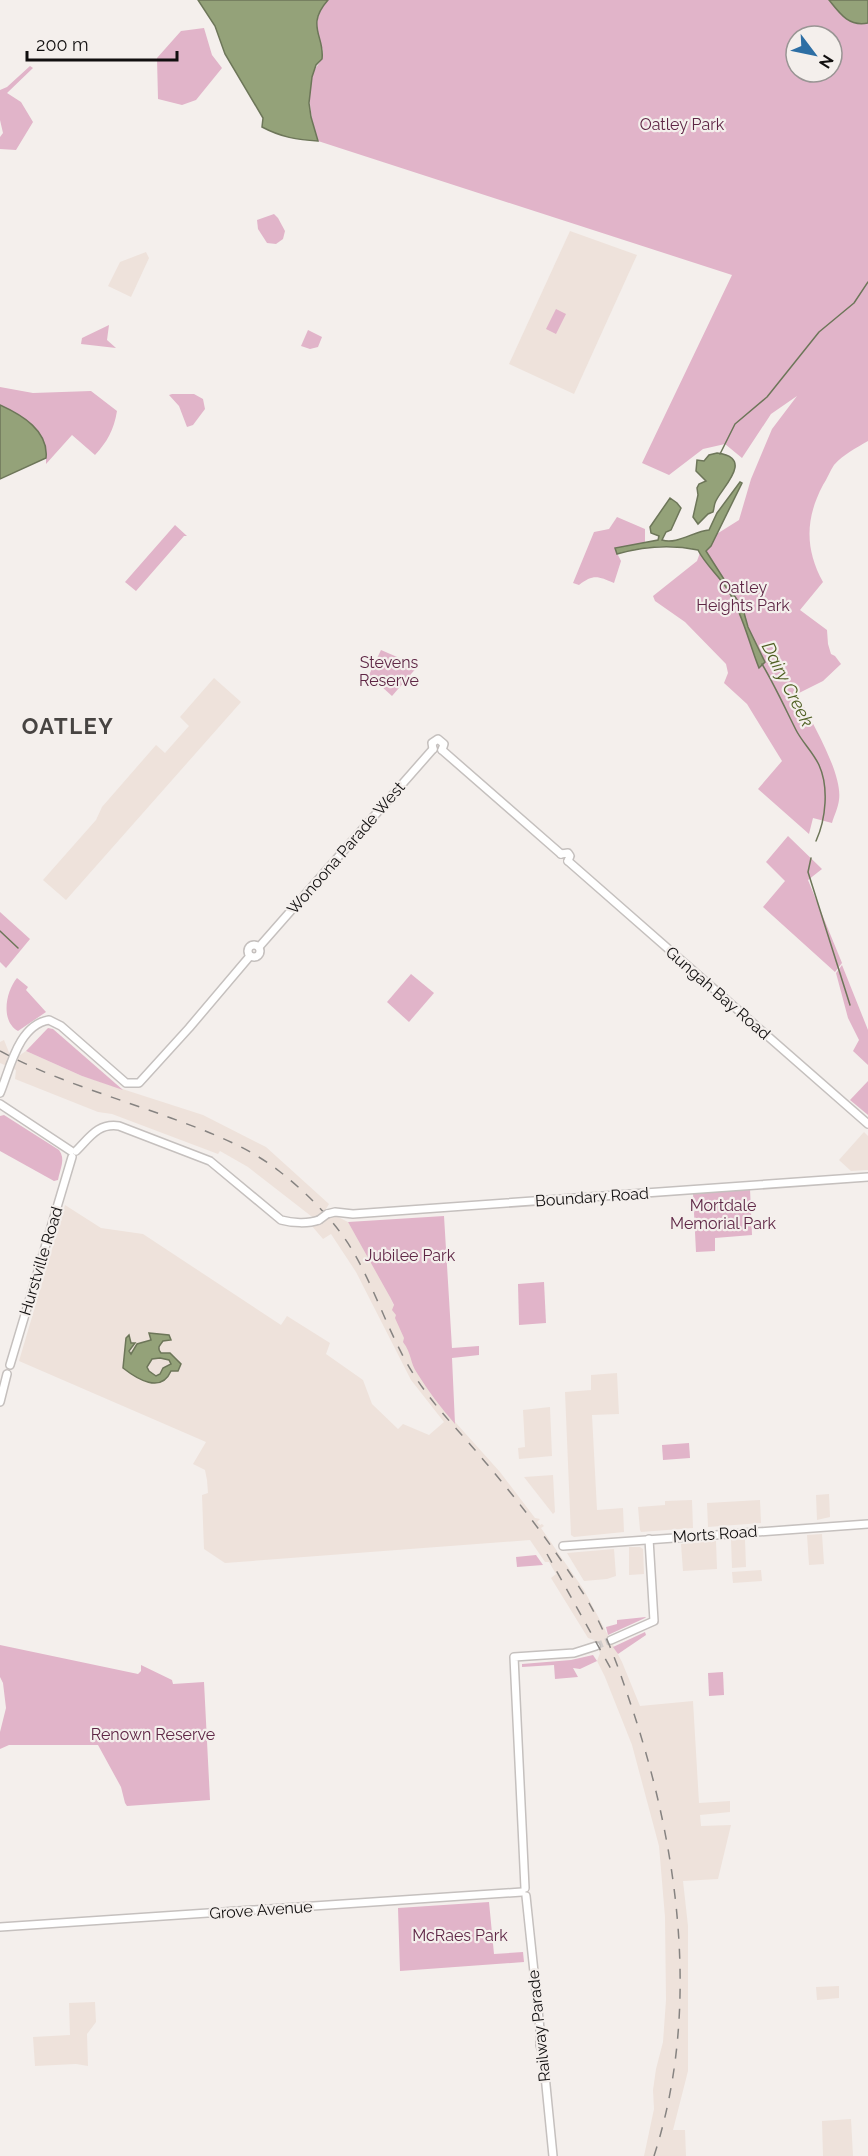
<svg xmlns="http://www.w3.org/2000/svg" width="868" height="2156" viewBox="0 0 868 2156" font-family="Raleway,sans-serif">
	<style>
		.built { fill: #eee2db }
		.green { fill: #e1b4c9; fill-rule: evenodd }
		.water { fill: #94a279; stroke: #6d7659; stroke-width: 1.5; fill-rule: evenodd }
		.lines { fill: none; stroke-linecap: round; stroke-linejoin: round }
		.stream { stroke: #6d7659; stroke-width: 1.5 }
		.secondary-tunnel { stroke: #d2cdcb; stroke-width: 7; stroke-dasharray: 7 3.5; stroke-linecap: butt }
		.secondary-casing { stroke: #c5c0be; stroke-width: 10 }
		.secondary { stroke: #fff; stroke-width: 7 }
		.rail { stroke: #868381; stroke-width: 1.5; stroke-dasharray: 10 10; stroke-linecap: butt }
		.secondary-bridge-casing { stroke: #c5c0be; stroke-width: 10; stroke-linecap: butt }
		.secondary-bridge { stroke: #fff; stroke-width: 7 }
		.labels { text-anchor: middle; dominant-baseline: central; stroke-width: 4.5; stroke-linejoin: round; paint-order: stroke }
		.park-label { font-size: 16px; fill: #5e2645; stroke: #f4efec }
		.street-label { font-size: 16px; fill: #110f0f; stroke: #f4efec }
		.water-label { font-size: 18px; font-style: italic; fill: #4d5e20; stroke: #f4efec }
		.district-label { font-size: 22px; font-weight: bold; letter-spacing: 1.5px; fill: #474442; stroke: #f4efec }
	</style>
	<rect width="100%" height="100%" fill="#f4efec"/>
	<!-- built -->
	<g class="built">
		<path d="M570,231L637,255L574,394L509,364Z"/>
		<path d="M146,252L149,258L131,297L108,286L120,262Z"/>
		<path d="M214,678L241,702L66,900L43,880L96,820L102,807L156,745L165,753L189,726L180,717Z"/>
		<path d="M4,1040L10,1055L17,1057L26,1051L82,1076L203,1115L266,1147L329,1204L326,1209L329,1215H334L348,1222L382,1279L423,1371L456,1423L500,1472L535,1518L540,1519L537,1522L540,1525L542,1524L544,1526L541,1528L584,1590L622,1662L640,1706L693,1701L699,1803L730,1801V1812L700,1815L701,1826L731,1825L718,1879L683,1881L688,1926V2071L673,2130H685L686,2156H644L654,2109L653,2090L656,2069L663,2042L666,2000L665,1917L659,1846L632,1745L605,1677L597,1661L600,1653L594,1640L588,1638L551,1578L556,1574L549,1562H545L530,1540L225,1563L204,1549L202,1495L208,1493L207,1480L205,1470L193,1464L206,1442L19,1361L65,1205L101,1228L143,1234L281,1325L287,1316L330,1343L326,1354L363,1380L372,1404L398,1429L403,1424L429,1435L444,1422L411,1380L356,1272L331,1234L323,1239L311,1225L320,1222L315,1218L311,1216L248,1167L220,1151L218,1154L112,1114L98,1112L15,1079L16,1070L0,1063V1042Z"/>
		<path d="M864,1132L868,1136V1170L851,1171L839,1160Z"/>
		<path d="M617,1373L619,1414L592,1415L597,1510L623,1508L624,1532L574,1537L571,1535L565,1392L591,1390V1375Z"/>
		<path d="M550,1407L552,1456L519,1459L518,1448L525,1447L523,1410Z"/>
		<path d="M553,1475L555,1512L553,1514L524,1477Z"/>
		<path d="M829,1494L830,1517L817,1520L816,1495Z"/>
		<path d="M692,1500L693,1528L641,1532L640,1530L638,1507L665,1505V1501Z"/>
		<path d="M760,1500L761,1523L708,1527L707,1503Z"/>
		<path d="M822,1534L824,1564L809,1565L807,1535Z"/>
		<path d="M745,1539L746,1567L732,1568L731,1540Z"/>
		<path d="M716,1541L717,1569L683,1571L681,1544Z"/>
		<path d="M629,1547H640L643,1549L644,1574L629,1575Z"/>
		<path d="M614,1549L616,1576L607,1579L584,1581L567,1553Z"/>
		<path d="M761,1570L762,1581L733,1583L732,1572Z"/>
		<path d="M839,1986V1998L817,2000L816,1987Z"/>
		<path d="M95,2002L96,2022L87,2034L88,2066L76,2064L35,2066L33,2037L70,2035L69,2003Z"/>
		<path d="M851,2119L853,2156H823L822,2121Z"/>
	</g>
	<!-- green -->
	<g class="green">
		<path d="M328,0H829C840,14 849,27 868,23V441C856,448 844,454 834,465C830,471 827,479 823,485C805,519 805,549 823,582L800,610L827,630L828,644L831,654L835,656L841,664L823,681L797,694C810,719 843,773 839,800C838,808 834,816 832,823L813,818L809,834L758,789L782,761L747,704L724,683L728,673L726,664L685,622L655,601L653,596L697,561L704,542L739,520L751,479L772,429L797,396L771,414L742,458L725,444L703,449L669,475L642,463L732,275L318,141C311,119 307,99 312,76C314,67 324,61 323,52C323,47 319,43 318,39C314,25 319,10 328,0ZM796,36H832V72H796Z"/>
		<path d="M204,28L212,55L222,68L196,100L182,105L158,99L157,58L181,31Z"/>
		<path d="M30,66L33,68L7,93L21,102L33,122L16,150L0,149V137L3,133L0,120V90L7,87Z"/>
		<path d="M274,214L278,218L285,231L283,239L276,244L267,243L258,229L257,220Z"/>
		<path d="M556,309L566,314L556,334L546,329Z"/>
		<path d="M109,325L107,340L116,348L81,344L82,338Z"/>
		<path d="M308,330L322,337L318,347L310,349L301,346Z"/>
		<path d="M0,387L33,393L91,391L117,411C114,430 107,442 95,455L72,435L46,464V458L0,479Z"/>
		<path d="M172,394H194L203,399L205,409L193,425L187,427L179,406L169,395Z"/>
		<path d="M617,517L645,529V543L615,549L621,561L614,583C598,576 593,574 579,585L573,583L594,532L609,529Z"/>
		<path d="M175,525L187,536H184L136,591L125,582Z"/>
		<path d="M381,650L418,666L392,696L369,675Z"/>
		<path d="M788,836L822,869L808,880L842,963L835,972L763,907L785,881L766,862Z"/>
		<path d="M0,912L30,939L6,968L0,962Z"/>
		<path d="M842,965L868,1030V1065L853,1051L859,1040L848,1018L836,973Z"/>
		<path d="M411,974L434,993L409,1022L387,1002Z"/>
		<path d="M17,978L28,987L26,990L46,1012L18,1031C0,1021 6,991 17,978Z"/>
		<path d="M48,1028L53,1029L123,1090L82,1076L26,1051Z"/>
		<path d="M868,1081V1115L850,1100Z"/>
		<path d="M4,1115L59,1150C66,1159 60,1169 58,1180L54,1181L0,1151V1116Z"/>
		<path d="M750,1189L752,1235L715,1238V1251L696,1252L693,1193Z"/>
		<path d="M444,1216L452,1348L479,1346V1355L452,1358L455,1424C441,1408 428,1391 417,1373C410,1363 412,1354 403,1342L404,1338L395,1318L396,1315L392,1310L394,1305L390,1297L348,1222Z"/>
		<path d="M544,1282L546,1323L519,1325L518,1284Z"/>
		<path d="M689,1443L690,1458L663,1460L662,1445Z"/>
		<path d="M536,1555L543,1565L517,1567L516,1557Z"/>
		<path d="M646,1617L645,1618L608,1635L606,1627L617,1624V1620Z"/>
		<path d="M645,1632L646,1635L618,1654L613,1647Z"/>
		<path d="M0,1645L138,1674L141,1671V1665L172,1680L173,1684L204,1682L210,1800L127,1806L125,1803L121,1787L98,1745H9L0,1749V1732L6,1708L3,1683L0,1677Z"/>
		<path d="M593,1655L597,1661L580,1669L573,1668L578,1677L555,1679L554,1665L522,1667V1664L571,1660Z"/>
		<path d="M723,1672L724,1695L709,1696L708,1673Z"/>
		<path d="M489,1902L494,1954L523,1952L524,1962L400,1971L398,1908Z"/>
	</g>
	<!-- water -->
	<g class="water">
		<path d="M198,0H328C305,26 325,36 322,59L316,65L312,77L309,103L311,117L318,141C297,140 281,137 262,127L263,118L225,54L215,26Z"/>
		<path d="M829,0H868V23C849,27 840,14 829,0Z"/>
		<path d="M0,405C22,415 49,431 46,458L0,479Z"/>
		<path d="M717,453C757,458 719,490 715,503C714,506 714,509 713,512L708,514L698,524L693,517L698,495L697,488L699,484L706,481L696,471L697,460L704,461L709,455Z"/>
		<path d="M740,482L742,483L711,546L706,551L743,609L748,627L765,662L759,668C749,643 743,615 729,592C720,576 706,566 698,550C670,544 645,546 617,554L615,548L658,540L659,536L651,533L650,527L670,498L677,503L681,508L671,530L666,532L662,540C677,545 694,531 709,530L717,513Z"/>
		<path d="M149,1333L169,1335L171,1340L163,1341C159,1346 157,1348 161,1353H170L181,1364L178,1371H171C161,1394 137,1379 123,1368L126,1338L129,1335L131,1343H135L129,1351L131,1354L137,1344L151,1340ZM160,1358L169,1360L171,1364L163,1368L160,1374L156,1376L149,1371L147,1367L152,1359Z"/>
	</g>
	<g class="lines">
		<!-- stream -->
		<g class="stream">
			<path d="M720,454L735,424L767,397L819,332L854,303L868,282"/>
			<path d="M762,664C775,686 785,708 796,730C802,742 813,752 819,765C829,787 826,819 816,841"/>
			<path d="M811,858L808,872L850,1005"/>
			<path d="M0,931L18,948"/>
		</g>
		<!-- secondary-tunnel -->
		<path class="secondary-tunnel" d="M596,1646L611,1640"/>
		<!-- secondary casing -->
		<g class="secondary-casing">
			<g id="secondary">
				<path d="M433,749L432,743L438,739L444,744L442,750"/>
				<path d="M442,750L561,854"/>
				<path d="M561,854L568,853L570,856L568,861"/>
				<path d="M568,861L868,1124"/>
				<circle cx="254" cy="951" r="6"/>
				<path d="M259,947L433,749"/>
				<path d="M0,1093C10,1069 18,1025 49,1020L61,1026L126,1083H139L189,1028L250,956"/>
				<path d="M0,1104L71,1151"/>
				<path d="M76,1151C90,1137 98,1123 119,1126L210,1161L281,1220C292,1223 308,1224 319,1220"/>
				<path d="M327,1214L335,1212L353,1214L868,1177"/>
				<path d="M10,1365L72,1157"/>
				<path d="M0,1402L7,1374"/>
				<path d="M563,1546L868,1524"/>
				<path d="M611,1640L654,1621L649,1539"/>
				<path d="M525,1888L514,1657L574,1653L596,1646"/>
				<path d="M526,1896L540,2029V2045L543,2055L553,2156"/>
				<path d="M0,1927L522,1892"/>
			</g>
		</g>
		<!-- secondary -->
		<use href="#secondary" class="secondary"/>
		<!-- rail -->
		<g class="rail">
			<path d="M0,1051C54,1080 114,1097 171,1118C209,1132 247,1146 279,1171C306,1192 333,1219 351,1248C377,1291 390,1340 418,1381C438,1411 463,1435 486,1463C521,1504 554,1548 583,1593C607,1631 621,1675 635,1717C680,1857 700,2014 654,2156"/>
			<path d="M547,1554L611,1669"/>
		</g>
		<!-- secondary-bridge casing -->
		<g class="secondary-bridge-casing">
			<path id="secondary-bridge" d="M319,1220L327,1214"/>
		</g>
		<!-- secondary-bridge -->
		<use href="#secondary-bridge" class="secondary-bridge"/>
	</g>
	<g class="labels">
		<!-- park labels -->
		<g class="park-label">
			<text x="682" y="124">Oatley Park</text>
			<text x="743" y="587">Oatley<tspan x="743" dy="18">Heights Park</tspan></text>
			<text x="389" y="662">Stevens<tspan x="389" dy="18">Reserve</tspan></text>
			<text x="723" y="1205">Mortdale<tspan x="723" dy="18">Memorial Park</tspan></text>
			<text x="410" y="1255">Jubilee Park</text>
			<text x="153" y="1734">Renown Reserve</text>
			<text x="460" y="1935">McRaes Park</text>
		</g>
		<!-- street labels -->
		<g class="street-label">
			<text transform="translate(346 848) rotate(-49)">Wonoona Parade West</text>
			<text transform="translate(718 993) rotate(41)">Gungah Bay Road</text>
			<text transform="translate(592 1197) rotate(-4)">Boundary Road</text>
			<text transform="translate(41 1261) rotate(-73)">Hurstville Road</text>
			<text transform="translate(715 1534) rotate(-4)">Morts Road</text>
			<text transform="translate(261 1910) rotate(-4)">Grove Avenue</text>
			<text transform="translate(539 2026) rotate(-96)">Railway Parade</text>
		</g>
		<!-- water labels -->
		<g class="water-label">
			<text transform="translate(788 684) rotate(63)">Dairy Creek</text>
		</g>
		<!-- district labels -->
		<g class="district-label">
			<text x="68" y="726">OATLEY</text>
		</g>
	</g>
	<!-- north arrow -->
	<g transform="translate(814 54) rotate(122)"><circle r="28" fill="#f4efec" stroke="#999594" stroke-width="1.5"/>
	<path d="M0-4.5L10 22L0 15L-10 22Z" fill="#2d6ea4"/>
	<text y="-9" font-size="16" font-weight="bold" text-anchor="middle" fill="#110f0f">N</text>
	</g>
	<!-- scale -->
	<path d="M27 51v9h150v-9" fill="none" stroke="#110f0f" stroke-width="3"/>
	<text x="36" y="51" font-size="18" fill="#110f0f" stroke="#f4efec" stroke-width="4.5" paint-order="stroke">200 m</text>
</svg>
